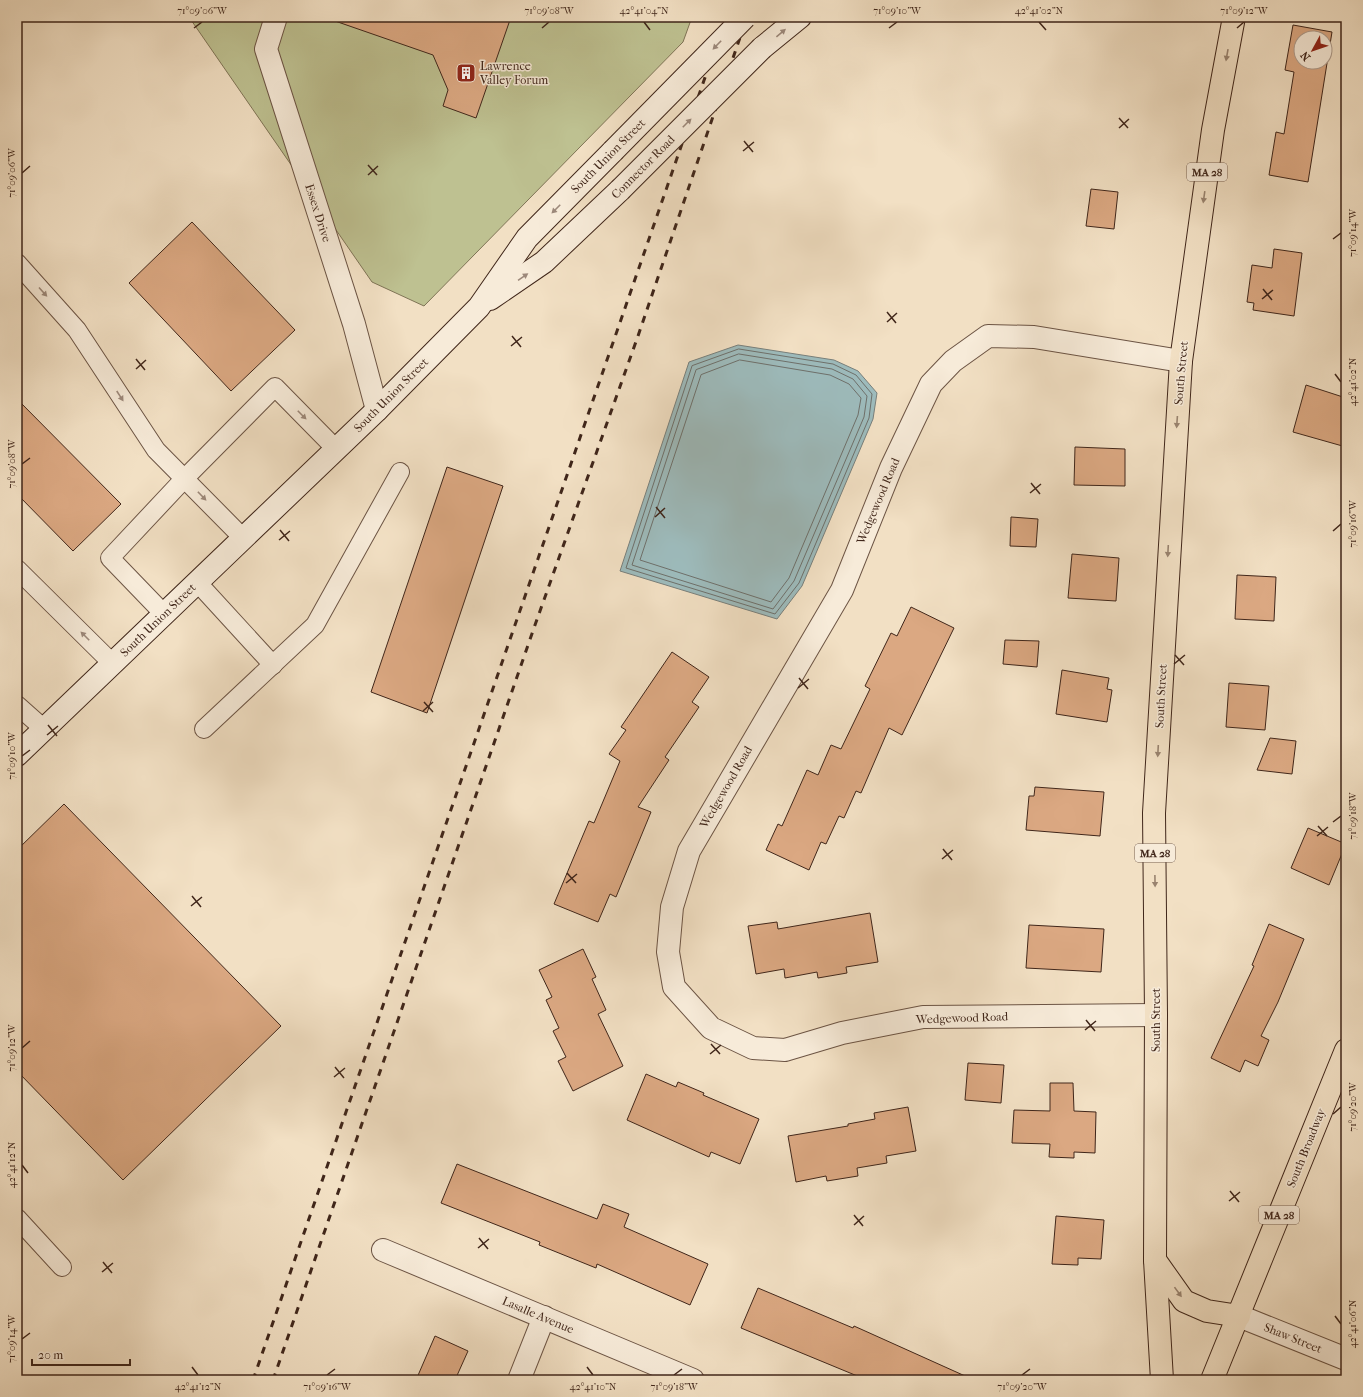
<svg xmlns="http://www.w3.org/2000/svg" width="1363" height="1397" viewBox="0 0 1363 1397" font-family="'IM FELL French Canon',serif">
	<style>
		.green { fill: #bec191; stroke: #7f7456 }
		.water { fill: #9dbbbc; stroke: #787f7b }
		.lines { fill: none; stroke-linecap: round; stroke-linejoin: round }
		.shore { stroke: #6e706b; stroke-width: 1 }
		.building { fill: #dba882; stroke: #40261a; fill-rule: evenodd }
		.service-casing { stroke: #6c5444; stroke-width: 20 }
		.minor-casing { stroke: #6c5444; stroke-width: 24 }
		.secondary-casing { stroke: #40261a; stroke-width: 24 }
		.primary-casing { stroke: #40261a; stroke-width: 24 }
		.service { stroke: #f7ebd9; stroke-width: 18 }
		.minor { stroke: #f7ebd9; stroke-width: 22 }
		.secondary { stroke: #f7ebd9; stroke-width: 22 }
		.primary { stroke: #f2e0c4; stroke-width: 22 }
		.rail { stroke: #40261a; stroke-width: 3; stroke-dasharray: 7 7; stroke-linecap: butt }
		.secondary-bridge-casing { stroke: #40261a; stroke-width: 24; stroke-linecap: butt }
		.secondary-bridge { stroke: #f7ebd9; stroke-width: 22 }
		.oneway { fill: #9c887a }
		.oneway2 { fill: #99836f }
		.ticks { fill: none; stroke: #40261a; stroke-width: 1.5 }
		.labels { text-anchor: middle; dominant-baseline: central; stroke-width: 3; stroke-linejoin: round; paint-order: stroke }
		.shield { fill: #f7ebd9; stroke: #776153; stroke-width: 1 }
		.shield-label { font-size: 11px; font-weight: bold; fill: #40261a }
		.poi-label { font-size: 12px; fill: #40261a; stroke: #f7ebd9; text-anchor: start }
		.street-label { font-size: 12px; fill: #40261a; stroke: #f7ebd9 }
		.neatline { fill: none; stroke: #40261a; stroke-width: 1.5 }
		.ticks-label { font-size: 10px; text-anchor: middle; fill: #40261a }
	</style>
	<rect width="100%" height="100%" fill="#f2e0c4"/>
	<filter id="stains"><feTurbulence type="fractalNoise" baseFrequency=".005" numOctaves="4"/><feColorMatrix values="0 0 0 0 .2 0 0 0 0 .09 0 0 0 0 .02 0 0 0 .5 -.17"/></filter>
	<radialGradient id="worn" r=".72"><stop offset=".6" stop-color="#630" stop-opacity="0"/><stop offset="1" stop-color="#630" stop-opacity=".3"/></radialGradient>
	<!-- green -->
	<path class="green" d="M189,17H692L683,42L424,306L372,282Z"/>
	<!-- water -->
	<path class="water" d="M738,345L834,360L858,371L877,393L873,419L802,586L777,619L620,571L689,362Z"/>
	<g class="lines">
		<!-- shore -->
		<g class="shore">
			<path d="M739,349L833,364L856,375L872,394L869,418L799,583L775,614L626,568L692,366Z"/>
			<path d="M739,354L832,369L853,379L867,396L864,417L794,581L773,609L632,565L696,370Z"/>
			<path d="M740,360L830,375L849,384L861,398L858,415L789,578L771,602L640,560L701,375Z"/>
		</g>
	</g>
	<!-- building -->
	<g class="building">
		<path d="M335,17H511L476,118L443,106L448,90L433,55L335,21Z"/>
		<path d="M1293,25L1332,32L1308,182L1269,175L1276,132L1284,134L1294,72L1285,70ZM1301,38H1325V62H1301Z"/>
		<path d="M1091,189L1118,192L1114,229L1086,226Z"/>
		<path d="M192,222L295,330L231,391L129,283Z"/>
		<path d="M1274,249L1302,253L1294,316L1253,310L1254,303L1247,302L1252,265L1272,268Z"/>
		<path d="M1306,385L1346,398V447L1293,432Z"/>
		<path d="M17,399L121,504L73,551L17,494Z"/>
		<path d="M1075,447L1125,449V486L1074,485Z"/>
		<path d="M447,467L503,486L427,713L371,692Z"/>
		<path d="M1011,517L1038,519L1036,547L1010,546Z"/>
		<path d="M1072,554L1119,558L1116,601L1068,598Z"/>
		<path d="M1237,575L1276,577L1274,621L1235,619Z"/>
		<path d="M911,607L954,628L902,735L889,728L861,793L856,791L844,818L839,816L826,844L821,842L809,870L766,850L778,824L782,826L807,770L818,775L831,745L841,749L870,689L865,686L891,633L897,636Z"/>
		<path d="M1005,640L1039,641L1037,667L1003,664Z"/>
		<path d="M672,652L709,677L692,702L699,707L665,757L669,760L638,807L651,812L616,897L610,894L598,922L554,904L589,821L594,823L620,761L609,754L626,730L621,727Z"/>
		<path d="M1062,670L1109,678L1107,689L1112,690L1107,722L1056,714Z"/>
		<path d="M1229,683L1269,686L1265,730L1226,727Z"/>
		<path d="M1270,738L1296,741L1292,774L1257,770Z"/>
		<path d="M1035,787L1104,792L1100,836L1026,830L1029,796H1034Z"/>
		<path d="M64,804L281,1026L123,1180L17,1071V850Z"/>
		<path d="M1308,828L1346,844L1329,885L1291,868Z"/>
		<path d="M870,913L878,962L846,967L847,973L818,978L817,972L785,978L784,969L756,974L748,926L777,922L778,929Z"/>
		<path d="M1269,924L1304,939L1278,1002L1261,1036L1269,1040L1258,1066L1245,1060L1240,1072L1211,1058L1254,966L1252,965Z"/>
		<path d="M1029,925L1104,929L1101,972L1026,968Z"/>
		<path d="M583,949L596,977L592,979L606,1010L598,1014L623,1066L573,1091L558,1061L566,1057L553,1031L559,1028L546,1000L552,997L539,970Z"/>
		<path d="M968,1063L1004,1065L1001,1103L965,1100Z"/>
		<path d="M646,1074L676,1087L678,1082L704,1093L703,1095L759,1119L740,1164L711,1152L709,1157L627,1120Z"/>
		<path d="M1050,1083H1073L1074,1111L1096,1112L1095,1153L1074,1152V1158L1049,1157L1050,1144L1012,1143L1014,1110L1050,1111Z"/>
		<path d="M908,1107L916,1151L886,1156L887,1163L857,1168L858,1176L827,1181L826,1176L796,1182L788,1136L848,1126V1124L875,1119L874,1113Z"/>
		<path d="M457,1164L597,1219L603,1204L629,1214L624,1227L708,1264L690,1305L597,1264L596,1268L539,1245L540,1242L441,1203Z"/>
		<path d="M1056,1216L1104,1220L1101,1259L1078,1258V1265L1052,1264Z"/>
		<path d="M758,1288L853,1328L854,1326L974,1380H867L741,1328Z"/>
		<path d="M435,1336L468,1351L455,1380H416Z"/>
	</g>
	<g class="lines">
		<!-- service casing -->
		<g class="service-casing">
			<g id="service">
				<path d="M17,263L77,330L156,450L243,538"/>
				<path d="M17,569L112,663"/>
				<path d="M197,582L273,665"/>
				<path d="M164,614L110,558L185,478L275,387L336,449"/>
				<path d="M17,705L44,729"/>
				<path d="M204,729L315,625L400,472"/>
				<path d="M17,1218L62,1267"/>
			</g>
		</g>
		<!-- minor casing -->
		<g class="minor-casing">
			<g id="minor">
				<path d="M276,17L266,49L354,324L377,410"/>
				<path d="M1156,1015L923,1017L842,1033L785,1050L753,1048L711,1028L674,987L668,952L672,907L689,851L842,590L891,468L931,384L953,361L988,336L1034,337L1181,361"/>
				<path d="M383,1250L693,1380"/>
				<path d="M1239,1316L1346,1359"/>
				<path d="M519,1380L544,1317"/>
			</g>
		</g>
		<!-- secondary casing -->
		<g class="secondary-casing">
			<g id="secondary">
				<path d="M762,48L800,17"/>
				<path d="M490,299L544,262L620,190"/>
				<path d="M17,755L377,410L479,307L527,238L613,151"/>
			</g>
		</g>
		<!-- primary casing -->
		<g class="primary-casing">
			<g id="primary">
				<path d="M1155,1260L1184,1301L1207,1311L1239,1316"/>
				<path d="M1162,1380L1155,1260L1156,1015L1154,813L1181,361L1213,130L1234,17"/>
				<path d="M1212,1380L1346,1050"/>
			</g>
		</g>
		<!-- service -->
		<use href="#service" class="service"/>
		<!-- minor -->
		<use href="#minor" class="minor"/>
		<!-- secondary -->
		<use href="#secondary" class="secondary"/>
		<!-- primary -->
		<use href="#primary" class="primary"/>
		<!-- rail -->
		<g class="rail">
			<path d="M253,1380L726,17"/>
			<path d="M273,1380L535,625L638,336L747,17"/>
		</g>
		<!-- secondary-bridge casing -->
		<g class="secondary-bridge-casing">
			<g id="secondary-bridge">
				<path d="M613,151L745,17"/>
				<path d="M620,190L762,48"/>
			</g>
		</g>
		<!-- secondary-bridge -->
		<use href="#secondary-bridge" class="secondary-bridge"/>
	</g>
	<!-- one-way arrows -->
	<defs><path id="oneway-solid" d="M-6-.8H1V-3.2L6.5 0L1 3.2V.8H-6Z"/></defs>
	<g class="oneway">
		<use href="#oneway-solid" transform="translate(781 33) rotate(-40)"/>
		<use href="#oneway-solid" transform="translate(717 45) rotate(134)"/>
		<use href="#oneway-solid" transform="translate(687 123) rotate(-45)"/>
		<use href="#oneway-solid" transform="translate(556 209) rotate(135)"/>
		<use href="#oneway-solid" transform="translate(523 277) rotate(-34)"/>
		<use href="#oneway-solid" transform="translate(43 292) rotate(48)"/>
		<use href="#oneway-solid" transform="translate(120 396) rotate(57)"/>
		<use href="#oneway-solid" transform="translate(302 415) rotate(45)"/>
		<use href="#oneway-solid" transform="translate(202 496) rotate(46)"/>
		<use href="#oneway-solid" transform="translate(85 636) rotate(-135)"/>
	</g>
	<g class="oneway2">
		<use href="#oneway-solid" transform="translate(1227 55) rotate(100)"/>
		<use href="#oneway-solid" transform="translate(1204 197) rotate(98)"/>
		<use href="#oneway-solid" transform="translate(1177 422) rotate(94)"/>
		<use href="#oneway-solid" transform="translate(1168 551) rotate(93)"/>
		<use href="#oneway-solid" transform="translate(1158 751) rotate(93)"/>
		<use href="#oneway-solid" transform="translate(1155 881) rotate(89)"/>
		<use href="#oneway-solid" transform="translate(1178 1292) rotate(54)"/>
	</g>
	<!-- ticks -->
	<path class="ticks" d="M644,22L650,30M1039,22L1046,30M194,28L202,22M542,28L549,22M889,28L897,22M1237,28L1244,22M1119,118L1128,128M1119,128L1129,119M744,141L753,152M743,151L754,142M368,165L377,175M22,173L30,166M368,175L378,166M1333,239L1341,233M1263,289L1272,300M1262,299L1273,290M887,312L896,323M887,322L897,313M512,336L521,347M511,346L522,337M136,359L145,370M136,369L146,360M1335,374L1341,382M22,464L30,458M1031,483L1040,494M1030,493L1041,484M656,507L665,518M655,517L665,508M280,530L289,541M1333,531L1341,524M279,540L290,531M1175,655L1184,665M1174,664L1185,655M799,678L808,689M798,688L809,679M424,702L433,712M423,711L433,702M48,725L57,736M47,735L58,726M22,756L30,750M1333,822L1341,816M1318,826L1327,836M1317,836L1328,827M943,849L952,860M942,859L953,850M567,873L576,883M566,883L577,874M192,896L201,907M191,906L202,897M1086,1020L1095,1031M1085,1030L1096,1021M711,1044L720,1054M22,1048L30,1041M710,1054L721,1045M335,1067L344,1078M334,1077L345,1068M1333,1114L1341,1107M22,1165L28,1173M1230,1191L1239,1202M1229,1201L1240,1192M854,1215L863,1226M854,1225L864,1216M479,1238L488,1249M478,1248L489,1239M103,1262L112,1273M102,1272L113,1263M1335,1316L1341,1324M22,1339L30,1333M192,1367L198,1375M587,1367L593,1375M327,1375L335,1369M674,1375L682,1369M1022,1375L1030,1369"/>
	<!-- icons -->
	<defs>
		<g id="building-square" transform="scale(1)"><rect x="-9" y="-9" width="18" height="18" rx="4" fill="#8f2418" stroke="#f7ebd9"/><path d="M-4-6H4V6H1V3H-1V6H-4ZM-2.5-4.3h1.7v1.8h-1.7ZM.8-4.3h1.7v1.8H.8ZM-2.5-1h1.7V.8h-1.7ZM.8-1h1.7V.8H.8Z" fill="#fff"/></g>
	</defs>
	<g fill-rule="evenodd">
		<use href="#building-square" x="466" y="73"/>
	</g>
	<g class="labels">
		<!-- shield labels -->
		<g class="shield">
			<rect x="1187" y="163" width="40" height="18" rx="3"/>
			<rect x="1135" y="844" width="40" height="18" rx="3"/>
			<rect x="1259" y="1206" width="40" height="18" rx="3"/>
		</g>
		<g class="shield-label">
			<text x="1207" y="172">MA 28</text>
			<text x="1155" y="853">MA 28</text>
			<text x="1279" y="1215">MA 28</text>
		</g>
		<!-- poi labels -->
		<g class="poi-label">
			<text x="480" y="66">Lawrence<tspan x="480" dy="14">Valley Forum</tspan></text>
		</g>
		<!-- street labels -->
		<g class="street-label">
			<text transform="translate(608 156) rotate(-45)">South Union Street</text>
			<text transform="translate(643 167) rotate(-45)">Connector Road</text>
			<text transform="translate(318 213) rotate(72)">Essex Drive</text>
			<text transform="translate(1181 373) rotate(-85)">South Street</text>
			<text transform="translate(391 395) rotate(-45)">South Union Street</text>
			<text transform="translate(878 501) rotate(-67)">Wedgewood Road</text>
			<text transform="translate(158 620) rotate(-44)">South Union Street</text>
			<text transform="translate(1161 696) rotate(-87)">South Street</text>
			<text transform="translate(726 787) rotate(-60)">Wedgewood Road</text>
			<text transform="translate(962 1018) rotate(-2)">Wedgewood Road</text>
			<text transform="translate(1156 1020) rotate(-90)">South Street</text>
			<text transform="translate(1306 1148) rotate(-68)">South Broadway</text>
			<text transform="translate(538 1315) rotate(23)">Lasalle Avenue</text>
			<text transform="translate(1293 1338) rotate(22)">Shaw Street</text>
		</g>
	</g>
	<!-- margin -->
	<rect width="1363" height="1397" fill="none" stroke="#f2e0c4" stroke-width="44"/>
	<!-- north arrow -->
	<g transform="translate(1313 50) rotate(230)"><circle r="19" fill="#f7ebd9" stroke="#ae9c8d"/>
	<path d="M0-3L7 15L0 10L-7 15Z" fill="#8f2418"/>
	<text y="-6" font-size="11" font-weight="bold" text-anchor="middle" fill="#40261a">N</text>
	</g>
	<!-- scale -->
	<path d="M32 1359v6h98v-6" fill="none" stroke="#40261a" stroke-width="2"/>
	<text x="38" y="1359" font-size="12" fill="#40261a" stroke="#f7ebd9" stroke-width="3" paint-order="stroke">20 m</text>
	<rect x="22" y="22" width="1319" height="1353" class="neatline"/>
	<g class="ticks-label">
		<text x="202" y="14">71°09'06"W</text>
		<text x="549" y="14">71°09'08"W</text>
		<text x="644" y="14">42°41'04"N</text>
		<text x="897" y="14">71°09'10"W</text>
		<text x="1039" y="14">42°41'02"N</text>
		<text x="1244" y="14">71°09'12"W</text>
		<text transform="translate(11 173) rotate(-90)" y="4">71°09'06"W</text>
		<text transform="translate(1352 233) rotate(-90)" y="4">71°09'14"W</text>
		<text transform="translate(1352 382) rotate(-90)" y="4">42°41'02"N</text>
		<text transform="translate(11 464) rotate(-90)" y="4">71°09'08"W</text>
		<text transform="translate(1352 524) rotate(-90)" y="4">71°09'16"W</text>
		<text transform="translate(11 756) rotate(-90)" y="4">71°09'10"W</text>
		<text transform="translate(1352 816) rotate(-90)" y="4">71°09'18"W</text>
		<text transform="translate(11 1048) rotate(-90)" y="4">71°09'12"W</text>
		<text transform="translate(1352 1107) rotate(-90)" y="4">71°09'20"W</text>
		<text transform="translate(11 1165) rotate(-90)" y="4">42°41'12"N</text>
		<text transform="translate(1352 1324) rotate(-90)" y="4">42°41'06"N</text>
		<text transform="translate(11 1339) rotate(-90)" y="4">71°09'14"W</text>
		<text x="198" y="1390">42°41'12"N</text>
		<text x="327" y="1390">71°09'16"W</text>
		<text x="593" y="1390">42°41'10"N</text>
		<text x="674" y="1390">71°09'18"W</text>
		<text x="1022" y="1390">71°09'20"W</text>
	</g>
	<rect width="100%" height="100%" filter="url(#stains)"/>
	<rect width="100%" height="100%" fill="url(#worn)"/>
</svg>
